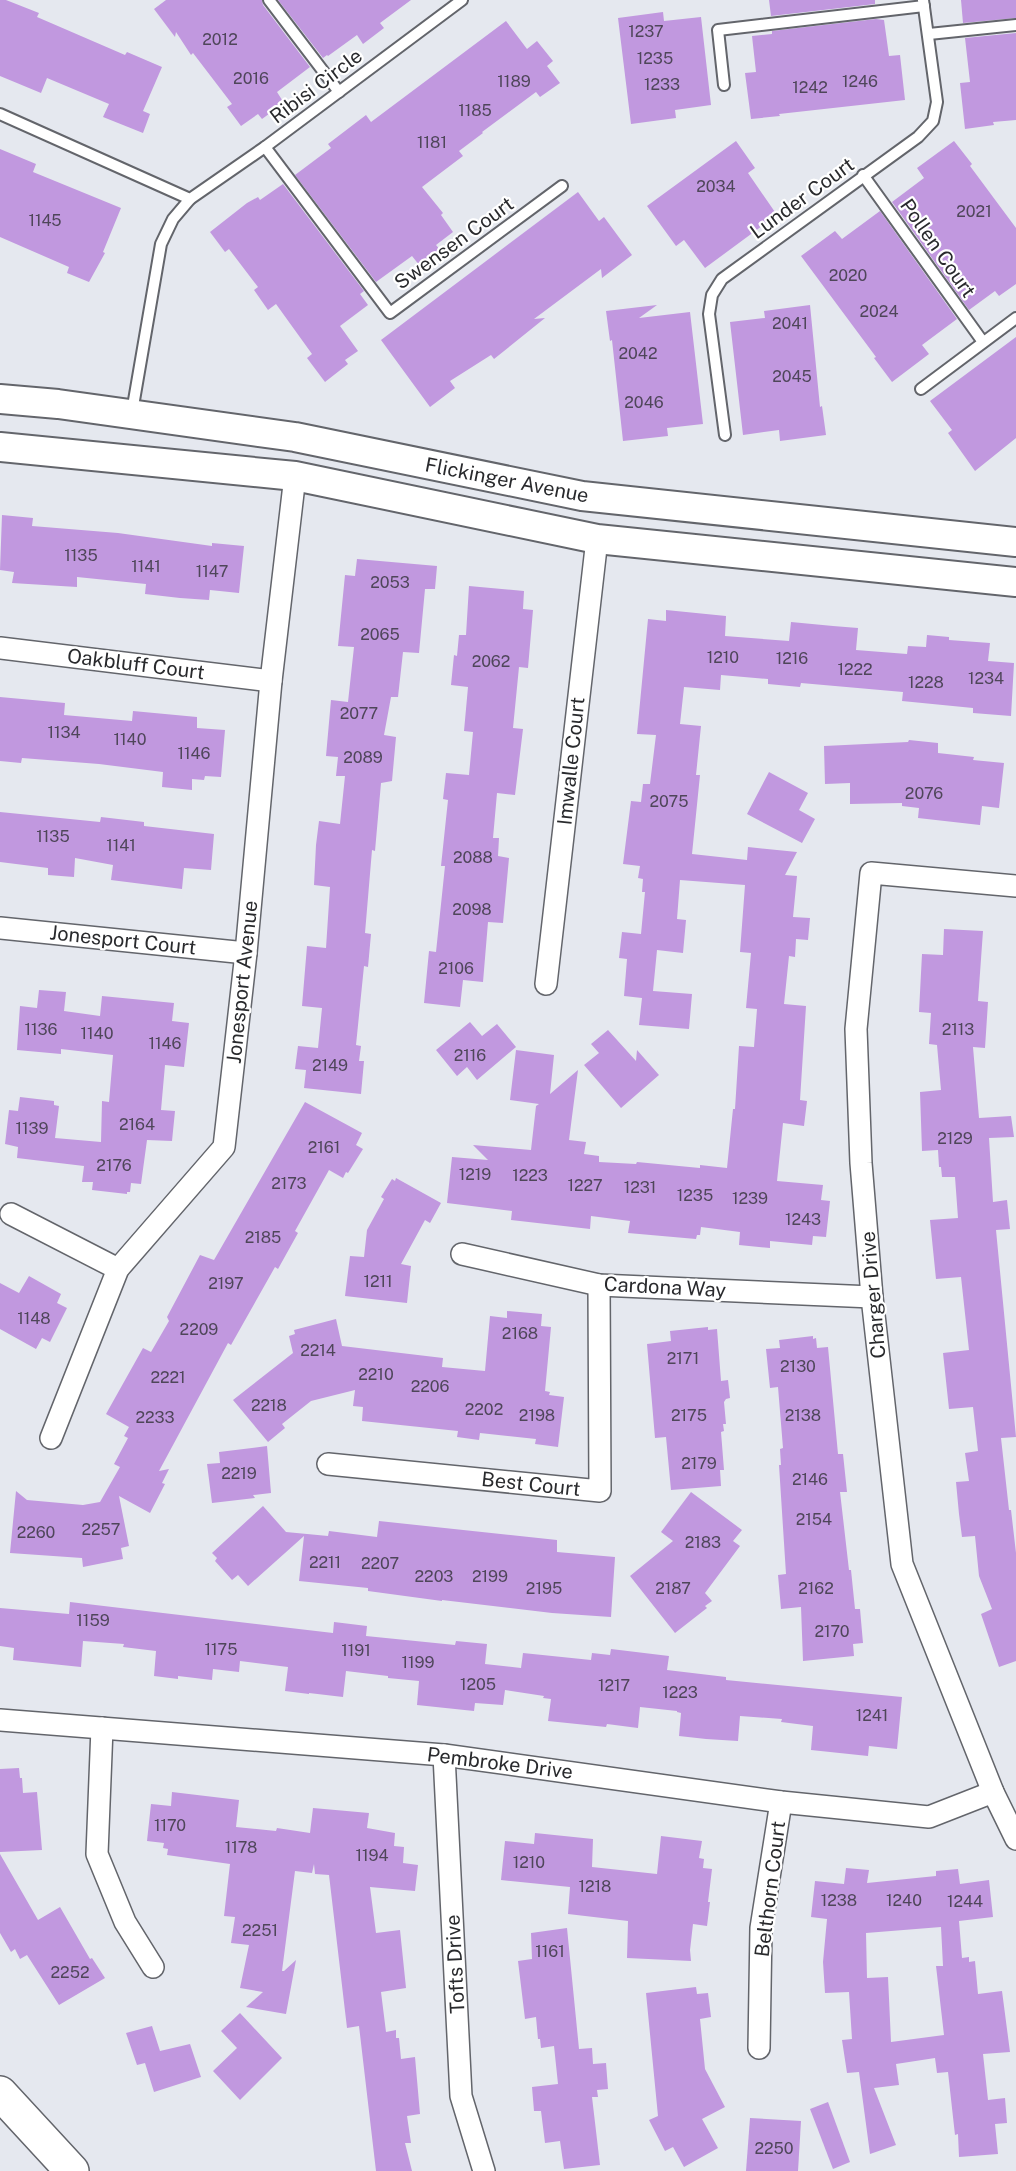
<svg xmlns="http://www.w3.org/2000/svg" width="1016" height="2171" viewBox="0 0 1016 2171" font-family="'Public Sans',sans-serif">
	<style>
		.building { fill: #c198df; fill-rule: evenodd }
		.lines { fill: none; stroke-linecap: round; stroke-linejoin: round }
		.lane-casing { stroke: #63656b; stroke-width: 14 }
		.street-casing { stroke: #63656b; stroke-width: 24 }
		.secondary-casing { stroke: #63656b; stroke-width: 32 }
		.highway-casing { stroke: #63656b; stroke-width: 36 }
		.lane { stroke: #fff; stroke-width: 10 }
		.street { stroke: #fff; stroke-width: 21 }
		.secondary { stroke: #fff; stroke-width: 28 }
		.highway { stroke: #fff; stroke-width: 33 }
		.labels { text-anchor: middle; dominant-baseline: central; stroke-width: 4.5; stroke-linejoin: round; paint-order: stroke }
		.number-label { font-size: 16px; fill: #4f465a }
		.street-label { font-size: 20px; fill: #292a2d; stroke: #fff }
	</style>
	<rect width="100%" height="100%" fill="#e5e8ef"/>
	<!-- building -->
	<g class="building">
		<path d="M0,0H6L39,13L37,17L125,55L127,52L162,67L143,111L150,114L143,133L103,117L109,104L47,78L41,93L0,76Z"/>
		<path d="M166,0H262L263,5L310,67L277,92L284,103L262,119L258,114L241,126L227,107L232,104L193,53L191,55L176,32L175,37L154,9Z"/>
		<path d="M278,0H411L380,23L384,28L363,44L357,35L328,56L327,55L323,58Z"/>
		<path d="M769,0H875V4L771,16Z"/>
		<path d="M961,0H1016V18L963,23Z"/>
		<path d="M663,12L664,21L701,17L711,105L675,110L676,118L631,124L618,18Z"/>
		<path d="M876,19L884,20L889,56L900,55L905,100L779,114L780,116L751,119L745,73L756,72L752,36L772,34V31Z"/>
		<path d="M506,21L527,49L537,41L553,61L547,66L560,83L540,97L536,92L482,132L483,133L459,151L463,156L422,187L443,213L441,215L453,232L436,245L441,251L420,266L412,256L376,282L295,175L331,148L328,144L366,115L371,122Z"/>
		<path d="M1016,33V120L993,122L994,125L965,129L960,83L970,82L965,38Z"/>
		<path d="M736,141L755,168L748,173L777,215L705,268L684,240L676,246L647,206Z"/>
		<path d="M954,141L972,164L970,166L1016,228V284L999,296L995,291L969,310L892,202L924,178L917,168Z"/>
		<path d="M0,149L36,164L33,172L121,208L103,252L105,253L89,282L67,273L69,267L0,237Z"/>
		<path d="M283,184L364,291L360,294L368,305L340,326L358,351L345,360L348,364L325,382L307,358L312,354L276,304L268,310L254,290L258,287L229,249L225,252L210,232L247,203L258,197L260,200Z"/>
		<path d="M578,192L599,221L604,217L632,255L602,278L601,269L534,319L545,318L494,359L491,355L450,381L455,388L430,407L381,340Z"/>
		<path d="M880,211L957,319L922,345L929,354L892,382L874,358L876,357L801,256L835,231L842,239Z"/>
		<path d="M657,305L639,318L690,312L703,424L667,428L668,436L623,441L612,340L610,341L606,311Z"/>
		<path d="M810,305L820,407L822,406L826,435L780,441L779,430L743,435L730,322L765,318L764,311Z"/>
		<path d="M1016,337V438L975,471L948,433L952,430L930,401Z"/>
		<path d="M2,515L33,518L32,526L118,533L212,546V543L244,546L239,593L210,590L209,600L180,598L145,594L146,584L77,577V587L12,583L14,572L0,570Z"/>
		<path d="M357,559L437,566L435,589H425L419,653L403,652L398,697H391L384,735L396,737L392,781L381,783L375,851L372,850L365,933L371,934L368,967L364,966L356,1045L361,1046L359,1061H364L361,1094L304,1088L306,1070L295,1069L298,1046L318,1048L322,1008L302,1006L307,946L326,948L330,887L314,885L316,845L319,821L340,824L345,776H336L338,757L326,756L331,700L348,702L354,647L338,646L345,575L355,576Z"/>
		<path d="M469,586L524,591L523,609L533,610L528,668L519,667L513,728L523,729L515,795L497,793L493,838H499L498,856L509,858L503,923L488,922L483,982L463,980L460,1007L424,1003L429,951L436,952L445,866H441L448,800L443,799L446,773L469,775L473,732L464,731L468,687L451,685L454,655L457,656L459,635H466Z"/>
		<path d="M666,610L726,616L725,636L789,641L791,622L833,626L858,628L856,650L907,654L908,646L926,647L927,635L949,637V640L990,643L988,661L1014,663L1011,716L973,713V708L902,701L903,692L801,683L800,687L768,684V679L721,675L720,690L684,687L680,724L701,726L696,775H700L692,854L747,860L748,847L797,852L785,875L797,876L793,917L810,918L808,940L796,939L795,957L789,956L784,1004L806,1006L800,1100L807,1101L804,1126L783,1123L777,1181L823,1185L821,1200L830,1201L826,1237L813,1236L812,1245L770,1241V1248L739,1245L740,1232L701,1227L700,1235H697L696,1239L628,1233L630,1221L591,1216L590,1229L511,1220L512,1211L447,1203L452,1157L488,1160L473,1145L531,1150L536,1106L539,1104L510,1100L516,1050L554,1055L550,1094L578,1070L569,1140L586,1142L584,1154L599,1156V1162L636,1164L637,1162L700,1168V1165L727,1168L733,1109H735L739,1046L754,1047L757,1009L746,1008L751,953L740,952L745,885L680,880L677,919L686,920L683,953L657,950L653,991L692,994L689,1029L639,1025L642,998L624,996L627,959L619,958L622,932L641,934L645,892H642L643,879L638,878L640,866L623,864L631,801L641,802L643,784H650L656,735L637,734L648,619L666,621Z"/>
		<path d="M0,697L65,703L64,715L132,721L133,711L197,717V728L225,730L221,777L205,776L204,780L192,779V790L162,787L163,772L99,764L22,758L21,763L0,761Z"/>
		<path d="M909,740L938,743V753L974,757L973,760L1004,763L999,808L982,806L980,825L918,818L919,808L902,806V803L850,804V783L825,784L824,746L908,742Z"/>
		<path d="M769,772L808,793L799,810L815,819L802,843L747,814Z"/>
		<path d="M0,812L100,822L101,817L144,822V826L214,834L211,870L184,868L182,889L111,880L113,865L75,858L74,877L48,875V868L0,862Z"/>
		<path d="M944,929L983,931L978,1001L988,1002L985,1048L973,1047L979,1118L1011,1116L1014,1137L989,1138L993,1202L1007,1200L1010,1229L996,1230L1016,1437L1001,1438L1009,1510H1011L1016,1553V1661L999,1667L981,1614L992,1609L979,1576L975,1536L962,1537L959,1514L956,1482L969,1481L965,1453L978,1451L973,1407L949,1409L943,1353L969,1350L961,1277L936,1279L930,1220L958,1218L955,1177H942L941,1167H939L938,1150L922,1151L920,1092L941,1090L937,1045L929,1044L931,1013L919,1012L922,954L943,955Z"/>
		<path d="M39,990L66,992L64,1011L100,1016L102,996L174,1003L172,1021L189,1023L184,1067L165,1065L161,1110L175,1111L172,1141L147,1140L141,1184L131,1183L130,1192H127V1194L92,1190L93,1182H82L84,1166L17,1158L18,1147L5,1144L9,1110L18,1111L20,1097L54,1101V1105L59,1106L55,1138L101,1142L102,1101L109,1102L113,1055L61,1049V1054L17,1050L20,1006L37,1008Z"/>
		<path d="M470,1022L482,1036L497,1024L516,1047L477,1080L467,1067L457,1076L436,1050Z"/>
		<path d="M608,1030L636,1061L637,1050L659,1075L621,1108L584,1065L599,1053L591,1044Z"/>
		<path d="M305,1102L362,1133L356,1145L363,1149L348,1173L346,1172L343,1178L329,1170L295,1231L298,1233L278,1269L275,1267L231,1345L228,1343L159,1471L169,1469L162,1483L165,1484L150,1513L119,1496L129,1546L121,1548L123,1559L83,1567L82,1558L10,1553L16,1491L27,1500L83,1505L100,1502L120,1467L114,1464L128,1438L124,1436L129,1427L106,1414L143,1348L151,1352L169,1321L167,1317L200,1255L214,1260Z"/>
		<path d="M396,1178L441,1203L430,1223L425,1220L401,1264L411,1266L407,1303L345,1296L350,1256L364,1257L367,1230L384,1199L381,1197L392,1179L395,1181Z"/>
		<path d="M29,1276L61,1294L57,1303L67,1308L50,1342L42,1338L36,1349L0,1329V1283L19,1293Z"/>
		<path d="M507,1311L542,1314L541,1326L551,1327L545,1391L550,1392L549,1395L564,1397L558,1447L535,1444L536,1439L480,1433L479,1440L457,1437L458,1431L362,1421L363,1407L353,1406L355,1390L311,1401L282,1424L285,1428L268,1442L233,1400L293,1353L289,1336L295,1334L294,1330L336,1319L342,1346L443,1358L442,1367L485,1371L490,1316L507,1318Z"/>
		<path d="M708,1327V1330L717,1329L721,1381L728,1380L730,1398L726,1399L724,1402L726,1424H723L724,1431L721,1432L724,1470H720L721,1486L671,1490L666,1437L655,1438L647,1344L671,1341L670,1331Z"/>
		<path d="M813,1336V1339L816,1338L817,1348L828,1347L838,1454H843L847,1492H840L849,1570H851L855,1609H860L863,1643L853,1644L854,1656L803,1661L801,1607L781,1609L778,1575L786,1574L779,1465H781L780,1449L783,1448L778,1387L770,1388L766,1349L780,1348L779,1340Z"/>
		<path d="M267,1446L271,1493L253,1495L255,1498L212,1503L207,1464L220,1463L219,1452Z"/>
		<path d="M691,1492L742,1530L733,1541L740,1546L705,1593L712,1601L705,1606L707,1608L675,1633L630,1576L673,1541L661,1532Z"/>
		<path d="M263,1506L286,1532L328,1536L329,1531L377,1537L379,1521L557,1540V1552L615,1557L611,1617L552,1613L442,1600V1601L368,1591V1588L299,1581L304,1536L248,1586L238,1575L232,1580L215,1561L217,1558L212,1553Z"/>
		<path d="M70,1602L333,1633L334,1622L367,1626L366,1636L455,1645L456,1641L487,1644L485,1664L521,1668L523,1653L591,1660L592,1653L610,1655L611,1649L669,1656L667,1670L726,1677V1680L902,1697L897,1749L869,1746L868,1756L811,1750L813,1726L781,1722L782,1719L740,1716L738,1741L706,1739L679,1736L681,1713L677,1712V1711L640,1707L638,1728L607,1724L606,1727L548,1721L551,1699L543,1698L544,1696L505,1690L503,1705L475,1703L474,1711L417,1705L419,1681L388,1678V1676L346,1671L343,1697L309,1693V1694L285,1691L288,1667L240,1661L239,1672L213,1669L212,1680L178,1676V1679L154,1676L156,1651L123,1647L124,1644L83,1641L81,1667L13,1660L14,1648L0,1646V1608L69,1614Z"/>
		<path d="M19,1768L20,1778H22L23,1793L37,1792L42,1850L0,1852V1769Z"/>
		<path d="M172,1792L239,1800L236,1827L276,1831L277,1828L310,1833L313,1808L369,1813L367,1828L395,1833L394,1846L404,1847L403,1863L418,1865L415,1891L370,1887L376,1933L400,1930L406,1988L381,1992L386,2032L396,2030V2038H399L401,2059L415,2057L420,2114L407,2116L411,2143H405L412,2171H376L359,2026L347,2028L329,1875L315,1874L314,1864L312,1873L295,1871L282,1971H284L296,1960L286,2014L246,2007L263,1992L240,1988L249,1945L231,1943L235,1917L224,1916L230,1864L167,1855L168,1849L163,1848L164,1843L147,1841L151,1804L171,1806Z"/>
		<path d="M535,1833L593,1839L592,1867L657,1874L661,1836L702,1841L699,1858L704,1859L703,1868L712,1869L708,1902H710L707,1926L693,1924L690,1950L691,1961L627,1958L628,1921L568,1914L570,1887L501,1880L505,1841L534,1844Z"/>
		<path d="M0,1854L38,1920L60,1907L90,1959L92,1958L105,1978L59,2005L27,1955L20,1959L15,1949L11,1952L0,1933Z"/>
		<path d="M846,1868L869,1870L867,1883L936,1876V1871L958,1869L960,1884L989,1880L993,1917L959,1921L962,1958L969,1957V1962L975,1961L978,1994L1002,1991L1010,2052L983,2054L988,2100L1005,2098L1007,2123L995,2124L998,2154L959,2157L958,2134L955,2135L948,2072L937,2073L935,2058L896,2064L899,2085L874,2088L896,2145L870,2154L859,2072L847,2073L842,2040L852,2039L849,1992L825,1993L823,1962L827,1919L811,1917L815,1881L844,1884ZM941,1927L943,1966H936L944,2035L891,2042L888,1977L867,1978L866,1933Z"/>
		<path d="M567,1928L579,2049L592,2048L593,2064L606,2063L608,2089L597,2090L598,2097H592L600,2165L564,2169L560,2141L545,2143L541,2111H534L532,2087L558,2084L554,2046L541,2048L540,2039H538L536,2017L525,2019L518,1961L532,1959L531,1933Z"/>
		<path d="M696,1987L697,1994L708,1993L711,2017L700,2019L705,2069L725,2107L702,2119L718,2148L684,2167L673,2147L665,2151L649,2120L658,2116L646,1993Z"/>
		<path d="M240,2013L282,2058L240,2100L213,2071L237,2048L221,2031Z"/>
		<path d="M152,2026L160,2051L190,2044L201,2077L154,2092L145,2063L137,2065L126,2033Z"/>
		<path d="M828,2102L850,2162L833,2169L810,2109Z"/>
		<path d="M750,2118L801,2121L798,2171H746Z"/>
	</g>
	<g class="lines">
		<!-- lane casing -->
		<g class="lane-casing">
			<g id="lane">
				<path d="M269,0L339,92"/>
				<path d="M929,34L1016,25"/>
				<path d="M724,85L718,30L924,6"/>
				<path d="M0,114L190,199L265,147L462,0"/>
				<path d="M265,147L390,313L562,186"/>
				<path d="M863,175L983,342"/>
				<path d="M921,389L1016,318"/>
				<path d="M132,412L161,244L173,219L190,199"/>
				<path d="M725,435L709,314L712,295L722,279L918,137L933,121L937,102L923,0"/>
			</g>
		</g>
		<!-- street casing -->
		<g class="street-casing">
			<g id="street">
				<path d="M0,648L271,681"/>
				<path d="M1016,886L871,873L856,1029L861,1163L872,1297L902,1564L993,1792L1016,1839"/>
				<path d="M0,928L246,953"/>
				<path d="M546,984L597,539"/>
				<path d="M11,1214L118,1269"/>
				<path d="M462,1254L599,1285L872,1297"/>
				<path d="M51,1438L118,1269L224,1147L246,953L271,681L295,476"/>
				<path d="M328,1464L600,1491L599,1285"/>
				<path d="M0,1720L444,1755L781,1802L929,1817L993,1792"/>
				<path d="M102,1728L97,1854L125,1922L153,1967"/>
				<path d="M444,1755L461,2096L484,2171"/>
				<path d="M759,2048L761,1928L781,1802"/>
			</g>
		</g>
		<!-- secondary casing -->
		<g class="secondary-casing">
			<g id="secondary">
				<path d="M0,399L58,404L295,437L582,496L1016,542"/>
				<path d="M0,447L295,476L597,539L1016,582"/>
			</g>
		</g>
		<!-- highway casing -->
		<g class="highway-casing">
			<path id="highway" d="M0,2093L72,2171"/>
		</g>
		<!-- lane -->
		<use href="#lane" class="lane"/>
		<!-- street -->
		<use href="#street" class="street"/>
		<!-- secondary -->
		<use href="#secondary" class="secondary"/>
		<!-- highway -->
		<use href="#highway" class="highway"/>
	</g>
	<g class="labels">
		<!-- number labels -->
		<g class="number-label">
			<text x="646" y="31">1237</text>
			<text x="220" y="39">2012</text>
			<text x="655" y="58">1235</text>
			<text x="251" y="78">2016</text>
			<text x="514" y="81">1189</text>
			<text x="860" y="81">1246</text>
			<text x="662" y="84">1233</text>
			<text x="810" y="87">1242</text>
			<text x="475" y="110">1185</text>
			<text x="432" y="142">1181</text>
			<text x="716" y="186">2034</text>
			<text x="974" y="211">2021</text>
			<text x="45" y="220">1145</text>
			<text x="848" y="275">2020</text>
			<text x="879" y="311">2024</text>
			<text x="790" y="323">2041</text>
			<text x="638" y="353">2042</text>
			<text x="792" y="376">2045</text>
			<text x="644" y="402">2046</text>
			<text x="81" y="555">1135</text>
			<text x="146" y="566">1141</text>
			<text x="212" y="571">1147</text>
			<text x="390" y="582">2053</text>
			<text x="380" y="634">2065</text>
			<text x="723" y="657">1210</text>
			<text x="792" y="658">1216</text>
			<text x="491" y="661">2062</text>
			<text x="855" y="669">1222</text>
			<text x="986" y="678">1234</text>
			<text x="926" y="682">1228</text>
			<text x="359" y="713">2077</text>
			<text x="64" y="732">1134</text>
			<text x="130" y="739">1140</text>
			<text x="194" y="753">1146</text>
			<text x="363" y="757">2089</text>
			<text x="924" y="793">2076</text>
			<text x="669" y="801">2075</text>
			<text x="53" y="836">1135</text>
			<text x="121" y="845">1141</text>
			<text x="473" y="857">2088</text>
			<text x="472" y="909">2098</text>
			<text x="456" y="968">2106</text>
			<text x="41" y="1029">1136</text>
			<text x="958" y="1029">2113</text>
			<text x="97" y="1033">1140</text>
			<text x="165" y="1043">1146</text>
			<text x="470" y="1055">2116</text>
			<text x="330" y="1065">2149</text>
			<text x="137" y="1124">2164</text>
			<text x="32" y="1128">1139</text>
			<text x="955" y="1138">2129</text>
			<text x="324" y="1147">2161</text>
			<text x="114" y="1165">2176</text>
			<text x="475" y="1174">1219</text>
			<text x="530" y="1175">1223</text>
			<text x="289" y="1183">2173</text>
			<text x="585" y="1185">1227</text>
			<text x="640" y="1187">1231</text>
			<text x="695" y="1195">1235</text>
			<text x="750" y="1198">1239</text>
			<text x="803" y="1219">1243</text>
			<text x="263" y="1237">2185</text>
			<text x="378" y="1281">1211</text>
			<text x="226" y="1283">2197</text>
			<text x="34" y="1318">1148</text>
			<text x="199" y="1329">2209</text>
			<text x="520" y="1333">2168</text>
			<text x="318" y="1350">2214</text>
			<text x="683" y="1358">2171</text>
			<text x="798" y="1366">2130</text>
			<text x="376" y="1374">2210</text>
			<text x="168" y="1377">2221</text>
			<text x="430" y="1386">2206</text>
			<text x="269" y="1405">2218</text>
			<text x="484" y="1409">2202</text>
			<text x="537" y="1415">2198</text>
			<text x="689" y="1415">2175</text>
			<text x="803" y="1415">2138</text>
			<text x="155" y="1417">2233</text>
			<text x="699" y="1463">2179</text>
			<text x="239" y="1473">2219</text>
			<text x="810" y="1479">2146</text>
			<text x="814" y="1519">2154</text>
			<text x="101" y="1529">2257</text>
			<text x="36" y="1532">2260</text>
			<text x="703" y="1542">2183</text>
			<text x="325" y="1562">2211</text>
			<text x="380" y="1563">2207</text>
			<text x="434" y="1576">2203</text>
			<text x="490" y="1576">2199</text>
			<text x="544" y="1588">2195</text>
			<text x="673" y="1588">2187</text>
			<text x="816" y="1588">2162</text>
			<text x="93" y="1620">1159</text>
			<text x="832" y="1631">2170</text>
			<text x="221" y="1649">1175</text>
			<text x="356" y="1650">1191</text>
			<text x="418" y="1662">1199</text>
			<text x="478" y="1684">1205</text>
			<text x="614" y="1685">1217</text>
			<text x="680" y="1692">1223</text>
			<text x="872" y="1715">1241</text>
			<text x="170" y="1825">1170</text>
			<text x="241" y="1847">1178</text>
			<text x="372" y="1855">1194</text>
			<text x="529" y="1862">1210</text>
			<text x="595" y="1886">1218</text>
			<text x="839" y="1900">1238</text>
			<text x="904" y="1900">1240</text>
			<text x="965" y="1901">1244</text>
			<text x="260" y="1930">2251</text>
			<text x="550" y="1951">1161</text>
			<text x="70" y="1972">2252</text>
			<text x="774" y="2148">2250</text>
		</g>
		<!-- street labels -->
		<g class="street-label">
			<text transform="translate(316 86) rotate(-37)">Ribisi Circle</text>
			<text transform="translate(802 198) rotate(-36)">Lunder Court</text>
			<text transform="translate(454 243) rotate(-36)">Swensen Court</text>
			<text transform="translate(938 248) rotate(55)">Pollen Court</text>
			<text transform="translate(507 480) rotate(11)">Flickinger Avenue</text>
			<text transform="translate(136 664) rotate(7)">Oakbluff Court</text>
			<text transform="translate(571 761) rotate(-84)">Imwalle Court</text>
			<text transform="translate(123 940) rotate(6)">Jonesport Court</text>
			<text transform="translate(242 982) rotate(-84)">Jonesport Avenue</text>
			<text transform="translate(665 1287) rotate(3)">Cardona Way</text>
			<text transform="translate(873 1295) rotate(-95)">Charger Drive</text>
			<text transform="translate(531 1484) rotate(6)">Best Court</text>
			<text transform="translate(500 1763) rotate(7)">Pembroke Drive</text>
			<text transform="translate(770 1889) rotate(-83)">Belthorn Court</text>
			<text transform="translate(455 1964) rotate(-93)">Tofts Drive</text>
		</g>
	</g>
</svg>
